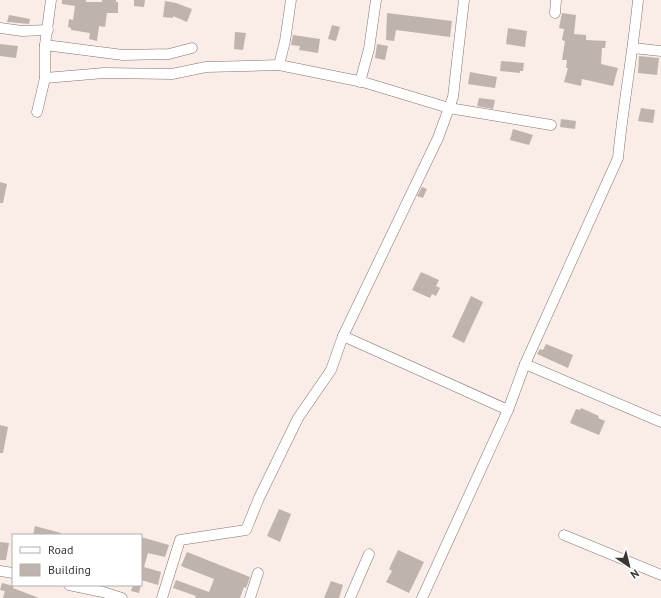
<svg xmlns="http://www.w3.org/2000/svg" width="661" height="598" viewBox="0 0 661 598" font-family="'PT Sans',sans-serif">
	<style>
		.building { fill: #bfb4ad }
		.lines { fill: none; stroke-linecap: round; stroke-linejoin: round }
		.street-casing { stroke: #807470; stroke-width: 11 }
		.street { stroke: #fff; stroke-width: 10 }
	</style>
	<rect width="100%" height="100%" fill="#faece7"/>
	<!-- building -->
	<g class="building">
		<path d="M62,0H86V2H102V0H116V2H118V13H107L105,27L99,26L97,41L89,39L90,33L71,30V28L68,27L69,19L73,20L75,6L62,4Z"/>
		<path d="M134,0H145L144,7L134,6Z"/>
		<path d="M165,1L176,3L192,9L187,22L173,16V18L163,17Z"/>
		<path d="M387,13L452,21L450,37L396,30L394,41L386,40Z"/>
		<path d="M562,13L576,15L574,34L586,35V40L606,41L605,48H602L601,64L618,68L613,86L582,79L581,86L564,82L568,68H566L567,60H562L565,41L562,40L564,29L559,28Z"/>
		<path d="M9,15L30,19L29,24L7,22Z"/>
		<path d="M332,25L340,27L336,41L328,39Z"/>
		<path d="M508,28L527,31L525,47L506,44Z"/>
		<path d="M235,32L246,33L243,50L234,49Z"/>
		<path d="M293,35L320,39L318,53L299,50L300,46L291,45Z"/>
		<path d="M0,44L18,46L16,58L0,56Z"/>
		<path d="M377,44L388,46L385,60L375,58Z"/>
		<path d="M639,56L659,58L657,75L638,73Z"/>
		<path d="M501,61L524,63L523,71H520V73L500,71Z"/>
		<path d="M470,72L497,77L495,88L468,84Z"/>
		<path d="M479,98L495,100L493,109L477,106Z"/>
		<path d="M641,108L655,110L653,123L638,121Z"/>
		<path d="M561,119L576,121L575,129L560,127Z"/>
		<path d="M513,129L533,135L529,145L510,140Z"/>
		<path d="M0,182L7,184L3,203H0Z"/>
		<path d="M422,187L427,189L423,198L417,196Z"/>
		<path d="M421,272L439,280L436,286L440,288L436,296L432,294L430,298L412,290Z"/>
		<path d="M471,296L483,302L464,343L452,337Z"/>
		<path d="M546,344L573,355L568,368L537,354L540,349L543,350Z"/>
		<path d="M581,408L599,416L598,418L605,421L599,435L570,423L576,409L580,410Z"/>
		<path d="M0,425L8,427L3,453H0Z"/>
		<path d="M279,509L291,514L280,542L267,536Z"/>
		<path d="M35,526L61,533V535H33Z"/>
		<path d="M141,537L169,545L165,557L148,553L144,567L161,572L158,585L141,580Z"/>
		<path d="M0,542L9,543L6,560H0Z"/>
		<path d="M398,550L424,562L409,593L386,582L392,571L389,569Z"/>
		<path d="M187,552L250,577L246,588L244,587L240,598H195L196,596L173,588L176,580L209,592L214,579L181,566Z"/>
		<path d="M331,581L343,585L339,598H324Z"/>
		<path d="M2,583L13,586V588L39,598H3L5,591L0,590Z"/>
		<path d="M133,585H141L139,593L131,591Z"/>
	</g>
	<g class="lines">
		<!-- street casing -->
		<g class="street-casing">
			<g id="street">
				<path d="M464,0L453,97L438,138L343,336L508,410"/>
				<path d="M555,13L556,0"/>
				<path d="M0,28L22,31L48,30"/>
				<path d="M45,45L123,55L169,54L192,48"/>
				<path d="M633,48L661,51"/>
				<path d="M279,65L285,41L291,0"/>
				<path d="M45,78L104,73L172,74L206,67L279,65L363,82L449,108L551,125"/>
				<path d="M360,82L369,49L376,0"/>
				<path d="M37,112L45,78V45L51,0"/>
				<path d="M525,364L661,422"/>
				<path d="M564,535L661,575"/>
				<path d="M0,571L13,573"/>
				<path d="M69,585L103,592L122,598"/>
				<path d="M162,598L180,540L246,530L259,498L298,418L331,370L343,336"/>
				<path d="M250,598L258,573"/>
				<path d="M350,598L369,554"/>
				<path d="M422,598L508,410L525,364L618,158C623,105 633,53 638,0"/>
			</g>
		</g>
		<!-- street -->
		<use href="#street" class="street"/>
	</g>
	<!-- legend -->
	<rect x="12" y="534" width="130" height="52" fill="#ffffff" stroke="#b1afae"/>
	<rect x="20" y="547" width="20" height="6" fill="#ffffff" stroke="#b1afae"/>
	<text x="48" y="554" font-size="12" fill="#3b3634">Road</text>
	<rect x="20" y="564" width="20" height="12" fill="#bfb4ad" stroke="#b1afae"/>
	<text x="48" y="574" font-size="12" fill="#3b3634">Building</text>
	<!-- north arrow -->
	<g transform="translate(629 566) rotate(145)" stroke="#ffffff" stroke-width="3" paint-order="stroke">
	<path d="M0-3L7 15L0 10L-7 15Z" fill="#3b3634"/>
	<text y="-6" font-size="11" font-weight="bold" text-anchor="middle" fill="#3b3634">N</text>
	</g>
</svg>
